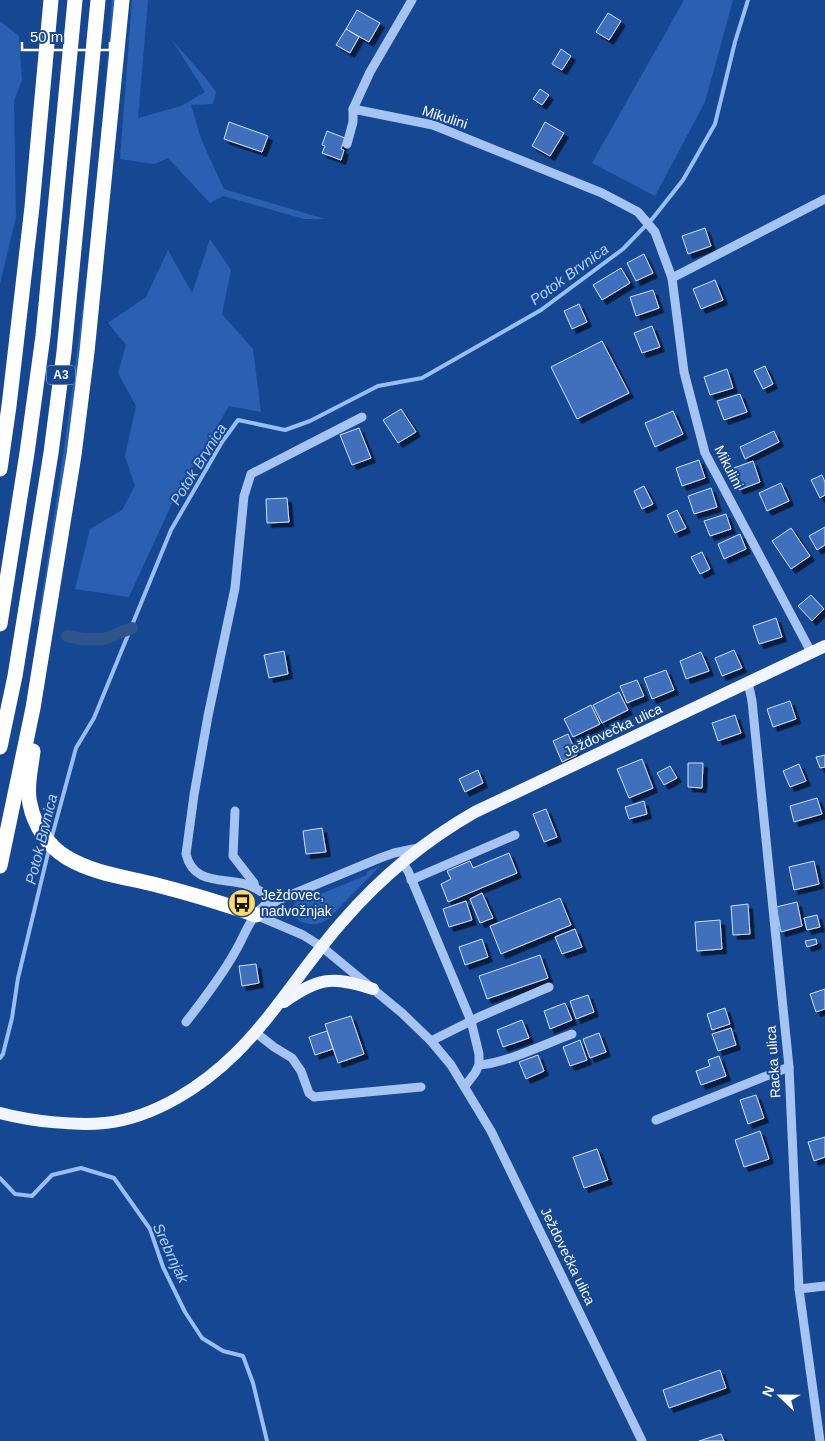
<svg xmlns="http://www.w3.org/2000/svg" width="825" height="1441" viewBox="0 0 825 1441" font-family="Helvetica,sans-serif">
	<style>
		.green { fill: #2960b2 }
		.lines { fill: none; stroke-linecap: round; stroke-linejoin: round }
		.stream { stroke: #98bef3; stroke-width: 4 }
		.canal { stroke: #2f538b; stroke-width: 12 }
		.building { fill: #3f70bb; stroke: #cde0fc; filter: url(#shadow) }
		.minor { stroke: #a6c4f1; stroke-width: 9 }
		.major { stroke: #f0f5ff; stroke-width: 12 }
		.highway { stroke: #fff; stroke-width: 15 }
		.labels { text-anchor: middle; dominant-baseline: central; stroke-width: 4; stroke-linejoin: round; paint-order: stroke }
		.shield { fill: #164793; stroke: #b9c8df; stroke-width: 1 }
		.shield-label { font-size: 12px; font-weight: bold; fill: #fff }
		.street-label { font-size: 14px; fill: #fff; stroke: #164793 }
		.poi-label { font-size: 14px; fill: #fff; stroke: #164793; text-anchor: start }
		.water-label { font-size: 15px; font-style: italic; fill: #b2cff7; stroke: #164793 }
	</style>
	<defs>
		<filter id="shadow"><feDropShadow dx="4.5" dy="4.5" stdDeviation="0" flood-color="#0009"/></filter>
	</defs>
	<rect width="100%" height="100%" fill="#164793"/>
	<!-- green -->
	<g class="green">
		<path d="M112,0H115L86,308L61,493L40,622L38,621C71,415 98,208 112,0Z"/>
		<path d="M132,0H148L138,118L181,106L205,92L172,40L204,76L216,92L213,104L191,105L201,139L224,189L325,219H304L223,196L210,203L168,158L154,164L120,159Z"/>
		<path d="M684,0H733L705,102L655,196L592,163Z"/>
		<path d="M0,21L19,36L22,80L14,101L16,217L0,284Z"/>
		<path d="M210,239L231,270L222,314L253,349L261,412L229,406L175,497L129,597L75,589L90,529L122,510L135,486L125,456L136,406L118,373L126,345L108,323L146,297L168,250L192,293Z"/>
		<path d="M380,866L328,919C318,926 310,925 299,921C294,913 291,907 297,900L301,902L367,875L366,872Z"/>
	</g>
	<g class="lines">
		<!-- stream -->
		<g class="stream">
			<path d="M51,840L76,748L94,718L171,530L222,442L238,420L285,430L310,421L378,386L422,378L541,310L623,249L653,218L683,180L715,124L735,42L748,0"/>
			<path d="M0,1058L3,1054L12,1018L18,978L49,849"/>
			<path d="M0,1178L15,1194L32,1196L52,1175L81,1168L114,1178L150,1229L163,1267L185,1312L202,1338L223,1351L243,1356L253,1383L267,1441"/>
		</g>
		<!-- canal -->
		<path class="canal" d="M67,636L82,639H104L132,628"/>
	</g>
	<!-- building -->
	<g class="building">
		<path d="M357,10L380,23L369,42L346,29Z"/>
		<path d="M608,13L621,21L609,40L596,32Z"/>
		<path d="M346,29L359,37L350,53L336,45Z"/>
		<path d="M561,49L571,56L562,70L552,64Z"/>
		<path d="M540,89L549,95L542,105L533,99Z"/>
		<path d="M229,122L268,136L262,152L224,139Z"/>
		<path d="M545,122L564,133L550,156L532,146Z"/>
		<path d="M327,131L345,138L341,149L344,150L341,160L322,153L325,146L322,145Z"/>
		<path d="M705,228L711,246L688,254L682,236Z"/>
		<path d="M644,254L653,273L636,281L627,263Z"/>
		<path d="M621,268L630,283L602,300L593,285Z"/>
		<path d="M715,280L723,300L701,309L693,289Z"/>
		<path d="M653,290L659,308L636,316L630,297Z"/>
		<path d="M579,304L587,322L572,329L564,311Z"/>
		<path d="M652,326L660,347L642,353L634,333Z"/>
		<path d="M602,341L629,393L577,419L551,367Z"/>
		<path d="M765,366L773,384L763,389L754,371Z"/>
		<path d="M727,369L733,388L710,395L704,377Z"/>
		<path d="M740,394L747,412L724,420L717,401Z"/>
		<path d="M401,409L416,432L398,443L383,420Z"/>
		<path d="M673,411L683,434L655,447L645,423Z"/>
		<path d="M359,428L371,458L352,465L340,435Z"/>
		<path d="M774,431L779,442L745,459L740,447Z"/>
		<path d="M699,460L705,478L682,486L676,468Z"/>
		<path d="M753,461L760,482L739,490L731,469Z"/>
		<path d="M822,475L825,482V495L820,498L811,480Z"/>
		<path d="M781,483L789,501L767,511L759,493Z"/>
		<path d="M644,486L653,504L642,509L634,491Z"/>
		<path d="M711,488L717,507L694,514L688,496Z"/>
		<path d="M287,498L289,522L267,523L266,499Z"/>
		<path d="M677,510L686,528L675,533L667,515Z"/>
		<path d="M726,514L731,529L710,536L704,521Z"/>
		<path d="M825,527V545L817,550L809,536Z"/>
		<path d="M791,528L810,556L791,569L772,541Z"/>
		<path d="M740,534L746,549L724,559L718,544Z"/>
		<path d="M702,552L710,569L700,574L691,557Z"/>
		<path d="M811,595L824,609L812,621L798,606Z"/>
		<path d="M776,618L782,637L759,644L753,626Z"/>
		<path d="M734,650L742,668L722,676L715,658Z"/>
		<path d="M284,651L288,674L269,678L264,655Z"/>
		<path d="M701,652L709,671L686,679L680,661Z"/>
		<path d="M666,670L674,690L652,699L644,678Z"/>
		<path d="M637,680L644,696L627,703L620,686Z"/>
		<path d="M619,692L628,710L602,723L593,705Z"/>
		<path d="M790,701L796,719L773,727L767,709Z"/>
		<path d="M591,705L600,724L573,737L564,719Z"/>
		<path d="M735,715L741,733L718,741L712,723Z"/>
		<path d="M568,734L577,755L562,762L553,741Z"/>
		<path d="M825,755V767L820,768L816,757Z"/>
		<path d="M642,759L653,788L629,798L617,769Z"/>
		<path d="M688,763H703L702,788L688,787Z"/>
		<path d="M799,764L806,781L790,787L783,771Z"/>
		<path d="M670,766L677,778L664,785L657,773Z"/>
		<path d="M478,770L483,783L465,792L459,779Z"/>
		<path d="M817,798L822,814L794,822L790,806Z"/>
		<path d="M644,801L647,814L629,819L625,807Z"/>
		<path d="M546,809L557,837L544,842L533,814Z"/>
		<path d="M322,828L326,852L306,854L303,831Z"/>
		<path d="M509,853L517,873L448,902L441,884L451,879L447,871L470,861L473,868Z"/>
		<path d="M814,861L819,884L794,890L789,867Z"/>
		<path d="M482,893L493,918L480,923L470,899Z"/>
		<path d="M560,898L571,925L501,954L490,926Z"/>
		<path d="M466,901L472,920L449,927L443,909Z"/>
		<path d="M797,902L802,926L781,932L776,907Z"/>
		<path d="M748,904L750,934L733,935L731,906Z"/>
		<path d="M817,915L820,927L807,930L804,918Z"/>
		<path d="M720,920L722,949L697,951L695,922Z"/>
		<path d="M575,929L582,947L562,954L555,937Z"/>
		<path d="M482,939L488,957L465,965L459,947Z"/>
		<path d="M816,939L817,944L807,947L805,941Z"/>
		<path d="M540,955L548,978L487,999L479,976Z"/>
		<path d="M256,964L259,983L242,986L239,966Z"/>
		<path d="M825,989V1009L816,1012L810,994Z"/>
		<path d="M588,995L594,1012L576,1019L570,1001Z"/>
		<path d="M565,1003L572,1020L550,1029L544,1011Z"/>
		<path d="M725,1008L730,1024L712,1030L707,1014Z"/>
		<path d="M351,1016L364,1054L338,1063L325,1024Z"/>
		<path d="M522,1020L529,1038L503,1047L497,1030Z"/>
		<path d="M731,1028L736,1045L718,1051L712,1034Z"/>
		<path d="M327,1031L333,1049L315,1055L309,1037Z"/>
		<path d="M599,1033L606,1052L590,1058L583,1039Z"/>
		<path d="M580,1040L587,1060L570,1066L563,1047Z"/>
		<path d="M538,1055L544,1071L526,1079L519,1062Z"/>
		<path d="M719,1056L726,1076L701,1085L696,1071L710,1066L708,1060Z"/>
		<path d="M756,1095L764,1118L748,1124L740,1100Z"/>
		<path d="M760,1131L769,1159L744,1167L735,1140Z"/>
		<path d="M825,1137V1157L814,1161L808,1142Z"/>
		<path d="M597,1149L608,1180L584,1188L573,1157Z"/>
		<path d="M720,1370L726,1388L669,1408L663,1390Z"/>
		<path d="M721,1434L724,1441H699Z"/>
	</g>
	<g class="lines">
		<!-- minor -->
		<g class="minor">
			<path d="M353,109L433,125L602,193L638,212L655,232L672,278L684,372L705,453L811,652"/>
			<path d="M347,144L353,122V109L370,72L412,0"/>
			<path d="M672,278L825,199"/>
			<path d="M748,682L752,701L789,1067L799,1289L820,1441"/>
			<path d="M235,811L233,856L254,883L255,888"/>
			<path d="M402,862L408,871L471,1021L479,1054V1065L475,1073L465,1086"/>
			<path d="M411,880L515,835"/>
			<path d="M275,902C266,894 257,888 245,884C221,878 193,884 186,854L194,795L208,716L235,588L244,496L251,474L362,417"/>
			<path d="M256,915L303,935L322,947L402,1013L431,1041L451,1065L491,1131L642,1441"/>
			<path d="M186,1022C204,999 221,977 235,952C244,937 250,917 264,906L380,858L394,853L418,848"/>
			<path d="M255,1032L274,1047L292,1058L301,1071L309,1093L314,1097L421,1087"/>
			<path d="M431,1041L479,1017L549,987"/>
			<path d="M479,1065C504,1064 547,1043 572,1034"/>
			<path d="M656,1120L789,1067"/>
			<path d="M799,1289L825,1286"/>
		</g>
		<!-- major -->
		<g class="major">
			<path d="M284,1002C319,977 332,976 373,989"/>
			<path d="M0,1113C31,1121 74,1126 105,1123C154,1118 203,1086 237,1052C276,1013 305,964 342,922C380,878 424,841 475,812L825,646"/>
		</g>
		<!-- highway -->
		<g class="highway">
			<path d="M0,469L9,406L32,207L51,0"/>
			<path d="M0,624L27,453L43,336L75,0"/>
			<path d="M0,747L15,676L51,453L64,352L98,0"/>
			<path d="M33,751C31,768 26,788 30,804C34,825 48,846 66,857C92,873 124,877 153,884C188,893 222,903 256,915"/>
			<path d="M0,866L33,708L74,455L87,352L122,0"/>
		</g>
	</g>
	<!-- icons -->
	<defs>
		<g id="bus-disc" transform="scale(1.4375)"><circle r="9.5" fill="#ffda66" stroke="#164793"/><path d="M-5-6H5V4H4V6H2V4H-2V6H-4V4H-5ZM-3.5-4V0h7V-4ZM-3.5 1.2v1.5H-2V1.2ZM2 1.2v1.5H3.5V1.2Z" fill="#111"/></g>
	</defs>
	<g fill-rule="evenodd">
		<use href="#bus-disc" x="242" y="903"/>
	</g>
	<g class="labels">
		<!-- shield labels -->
		<rect class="shield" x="47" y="365.5" width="28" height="19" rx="4"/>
		<g class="shield-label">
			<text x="61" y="375">A3</text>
		</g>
		<!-- street labels -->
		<g class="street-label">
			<text transform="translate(445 117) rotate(18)">Mikulini</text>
			<text transform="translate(729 467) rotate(63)">Mikulini</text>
			<text transform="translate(613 730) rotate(-25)">Ježdovečka ulica</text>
			<text transform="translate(773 1062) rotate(-94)">Racka ulica</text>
			<text transform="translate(568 1256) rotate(64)">Ježdovečka ulica</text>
		</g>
		<!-- poi labels -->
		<g class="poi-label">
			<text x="261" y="895">Ježdovec,<tspan x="261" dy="16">nadvožnjak</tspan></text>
		</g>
		<!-- water labels -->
		<g class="water-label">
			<text transform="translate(569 274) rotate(-36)">Potok Brvnica</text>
			<text transform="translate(198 464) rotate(-58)">Potok Brvnica</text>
			<text transform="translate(41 839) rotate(-76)">Potok Brvnica</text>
			<text transform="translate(171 1253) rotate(65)">Srebrnjak</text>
		</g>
	</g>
	<!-- north arrow -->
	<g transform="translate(780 1396) rotate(292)" stroke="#164793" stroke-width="4" paint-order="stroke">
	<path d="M0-4L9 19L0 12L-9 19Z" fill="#ffffff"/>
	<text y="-8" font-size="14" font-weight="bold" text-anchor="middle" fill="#ffffff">N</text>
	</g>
	<!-- scale -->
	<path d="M22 42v8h88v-8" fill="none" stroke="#ffffff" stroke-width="2.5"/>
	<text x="30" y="42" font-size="15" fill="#ffffff" stroke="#164793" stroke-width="4" paint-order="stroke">50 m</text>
</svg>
